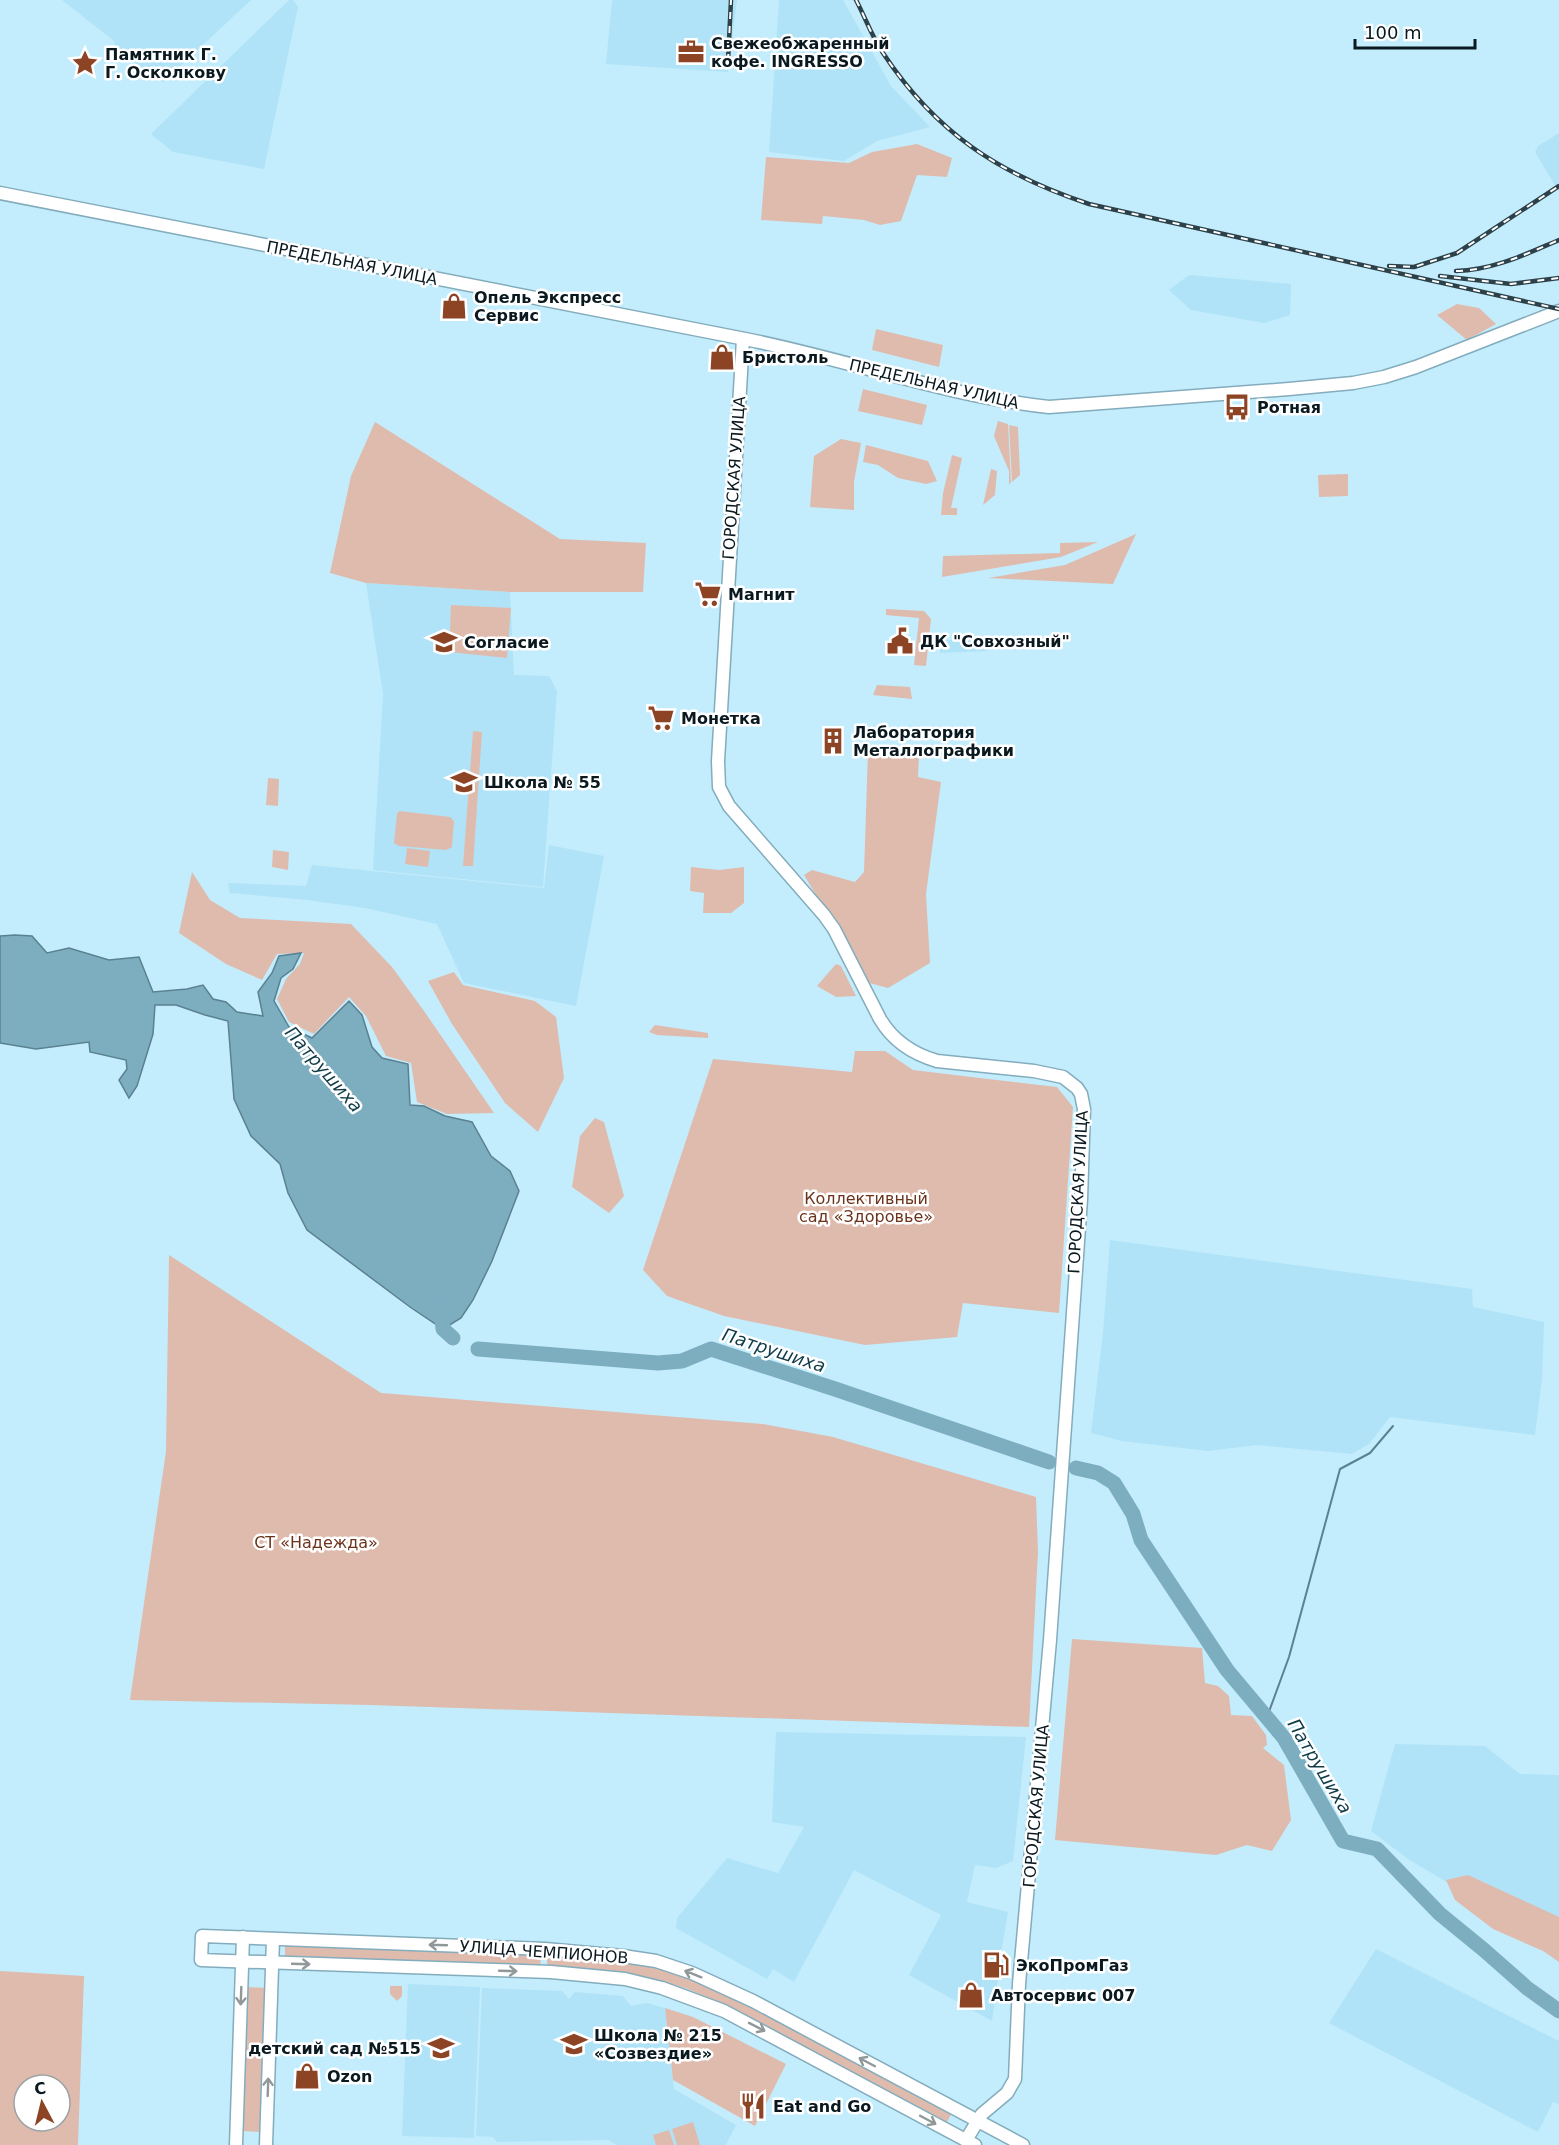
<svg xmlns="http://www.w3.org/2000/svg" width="1559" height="2145" viewBox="0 0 1559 2145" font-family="'DejaVu Sans',sans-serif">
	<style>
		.built { fill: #b0e3f7 }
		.green { fill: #dfbbad; fill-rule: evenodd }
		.water { fill: #7daec0; stroke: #5a8190; stroke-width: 1.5 }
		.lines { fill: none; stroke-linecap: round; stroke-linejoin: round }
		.stream { stroke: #5a8190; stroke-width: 2 }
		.river { stroke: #7daec0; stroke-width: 15 }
		.secondary-casing { stroke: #83acbc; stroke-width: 15 }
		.secondary { stroke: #fff; stroke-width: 12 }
		.rail-casing { stroke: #2c4149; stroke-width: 4.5 }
		.rail { stroke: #fff; stroke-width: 2; stroke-dasharray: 7; stroke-linecap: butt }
		.oneway { stroke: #90989a }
		.labels { text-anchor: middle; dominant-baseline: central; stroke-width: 5; stroke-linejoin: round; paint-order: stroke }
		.poi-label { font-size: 16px; font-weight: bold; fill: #09191f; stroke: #fff; text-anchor: start }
		.street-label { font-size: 16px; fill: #09191f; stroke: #fff }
		.park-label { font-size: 16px; fill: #6c331b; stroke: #fff }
		.water-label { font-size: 18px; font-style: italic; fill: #0f3b49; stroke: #fff }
	</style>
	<rect width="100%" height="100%" fill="#c3edfd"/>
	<!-- built -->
	<g class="built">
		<path d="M62,0H251L163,82L137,67L115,49L114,41Z"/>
		<path d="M289,0H293L298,7L264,169L173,152L151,134Z"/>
		<path d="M612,0H737L728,72L606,64Z"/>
		<path d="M779,0H843L891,86L930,127L877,141L844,161L769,152Z"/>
		<path d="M1559,133V192L1535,152L1538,146Z"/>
		<path d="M1189,275L1291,284L1290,315L1264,323L1191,310L1169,290Z"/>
		<path d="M366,583L510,592L514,675L549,676L557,691L543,887L373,870L383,694Z"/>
		<path d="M940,639L988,643V651L940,653Z"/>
		<path d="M549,845L604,856L576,1006L464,983L437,924L365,908L307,900L230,893L228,883L306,886L312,865L544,888Z"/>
		<path d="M1110,1240L1472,1289L1473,1307L1544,1322L1542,1379L1535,1435L1390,1417L1369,1444L1352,1454L1257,1445L1208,1451L1122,1441L1091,1433L1103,1333Z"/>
		<path d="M776,1732L1026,1737L1013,1861L996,1868L975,1865L967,1902L1008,1912L1002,1948L998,1960L994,1961L990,1974L998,1980L992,2021L909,1975L941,1915L854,1870L794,1982L773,1969L767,1979L676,1928L677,1918L727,1858L778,1873L804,1827L772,1822Z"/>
		<path d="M1395,1744L1485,1746L1520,1774L1559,1775V1949L1408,1859L1371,1831Z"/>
		<path d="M1376,1949L1559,2041V2104L1553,2102L1538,2132L1329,2023Z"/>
		<path d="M408,1984L480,1987L474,2138L402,2136Z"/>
		<path d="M482,1988L562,1991L569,1999L575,1992L623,1996L631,2006L647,2003L665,2008L674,2089L736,2125L726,2145H617L608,2140L497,2142L493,2137L476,2136Z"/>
	</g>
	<!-- green -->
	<g class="green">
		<path d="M917,144L952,158L947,177L917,175L901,221L880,225L864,220L823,216L822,224L761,220L766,157L849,163L872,152Z"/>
		<path d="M1457,304L1479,308L1496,324L1467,340L1437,315Z"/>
		<path d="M876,329L943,345L939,367L872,350Z"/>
		<path d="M863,389L927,405L922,425L858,411Z"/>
		<path d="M998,421L1008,424L1011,482L1009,485V471L994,436Z"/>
		<path d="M375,422L560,539L646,543L643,592H510L366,583L330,573L351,476Z"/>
		<path d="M1009,425L1018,427L1020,475L1012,482Z"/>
		<path d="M841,439L861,443L854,482V510L810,507L814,456Z"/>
		<path d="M866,445L928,461L937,481L926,484L898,478L878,465L863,462Z"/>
		<path d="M952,455L962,458L951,508H957V515H941L943,493Z"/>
		<path d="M991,469L997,471L995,495L983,505Z"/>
		<path d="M1348,474V496L1319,497L1318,475Z"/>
		<path d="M1136,534L1113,584L988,578L1065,565Z"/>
		<path d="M1098,542L1061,557L942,577L943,556L1060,553V543Z"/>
		<path d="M451,605L511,608L507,658L449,652Z"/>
		<path d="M886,609L924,611L931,619L926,666L914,665L919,618L886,615Z"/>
		<path d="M877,685L910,687L912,699L873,695Z"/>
		<path d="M473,731L482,732L473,866H463Z"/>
		<path d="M868,752L919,756L918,777L941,782L926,894L930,963L888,988L869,983L804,875L812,870L855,882L864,872Z"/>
		<path d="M268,778L279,779L278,806L266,805Z"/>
		<path d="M399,811L450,817L454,821L452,847L446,850L399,846L394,843L397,814Z"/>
		<path d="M407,848L430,851L428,867L405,864Z"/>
		<path d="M273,850L289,852L288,870L272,867Z"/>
		<path d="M691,867L719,870L744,867V903L731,913H703L704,893L690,891Z"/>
		<path d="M192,872L210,900L240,918L351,924L392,967L424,1011L494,1113L447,1114L417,1102L411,1063L386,1056L366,1016L349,997L314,1034L289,1022L277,999L286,979L300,964L304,953L277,954L262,980L226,964L179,933Z"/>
		<path d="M836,964L841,966L856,996L836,997L817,986Z"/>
		<path d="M454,972L463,985L535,1001L556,1017L564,1078L538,1132L505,1103L452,1024L428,981Z"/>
		<path d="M655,1025L708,1033V1038L657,1035L649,1032Z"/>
		<path d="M855,1051H885L913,1070L1057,1087L1073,1107L1059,1313L963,1303L957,1337L865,1345L724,1316L667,1296L643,1270L713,1059L852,1072Z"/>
		<path d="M595,1118L604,1122L624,1196L609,1213L572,1187L580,1136Z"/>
		<path d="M169,1255L381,1393L763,1424L833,1437L1036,1497L1038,1552L1029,1727L370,1705L130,1700L166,1451Z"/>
		<path d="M1072,1639L1202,1648L1205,1683L1218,1686L1229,1696L1231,1715L1252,1716L1266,1735L1267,1745L1263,1748L1284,1765L1291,1820L1272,1851L1247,1845L1216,1855L1055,1840Z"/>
		<path d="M1468,1875L1559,1917V1962L1543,1951L1493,1929L1455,1900L1446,1880Z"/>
		<path d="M285,1945L540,1956L541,1967L285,1959Z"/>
		<path d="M547,1957L603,1959L648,1965L684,1975L733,1995L953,2111L947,2122L728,2006L685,1988L653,1979L602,1970L547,1968Z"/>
		<path d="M0,1971L84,1976L78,2145H0ZM24,2085H60V2121H24Z"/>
		<path d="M390,1986H402V1996L397,2001L390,1994Z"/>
		<path d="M247,1987L266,1988L261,2132L242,2131Z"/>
		<path d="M665,2008L693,2017L786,2064L755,2126L673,2080Z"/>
		<path d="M693,2122L700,2145H677L672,2129Z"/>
		<path d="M669,2130L674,2145H656L653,2135Z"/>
	</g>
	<!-- water -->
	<path class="water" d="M15,935L32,936L47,953L69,948L109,960L139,957L153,992L187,989L203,985L213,999L226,1002L237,1012L263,1016L258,992L272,973L279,956L301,953L293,969L281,978L274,1001L289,1027L312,1038L349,1001L362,1015L372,1047L382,1058L408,1064L410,1105L424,1106L445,1116L472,1122L491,1156L510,1171L519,1191L492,1261L473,1300L461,1318L443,1329L410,1307L307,1230L288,1193L280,1164L251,1136L234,1099L228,1021L205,1015L176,1005H155L153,1034L137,1086L129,1098L119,1080L127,1069L126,1060L90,1052L89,1042L36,1049L0,1043V936Z"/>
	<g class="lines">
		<!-- stream -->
		<path class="stream" d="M1267,1717L1289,1657L1340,1469L1370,1453L1393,1426"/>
		<!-- river -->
		<g class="river">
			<path d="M441,1309L443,1329L453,1338"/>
			<path d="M478,1349L658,1363L682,1361L711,1349L835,1389L1049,1462"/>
			<path d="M1076,1468L1098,1473L1114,1483L1133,1514L1141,1540L1227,1670L1284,1738L1343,1841L1377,1849L1440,1914L1484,1950L1527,1988L1559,2011"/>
		</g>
		<!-- secondary casing -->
		<g class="secondary-casing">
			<g id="secondary">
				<path d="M0,193C248,241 496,291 745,339C847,359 945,396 1049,407L1289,389L1353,383L1384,377L1416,367L1559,311"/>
				<path d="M743,339L718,761L719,787L729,806L824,915L834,929L880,1019C893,1041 913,1054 937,1061L1034,1071L1063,1077L1077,1088L1081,1094L1084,1109L1081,1199L1050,1640L1019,1984L1015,2079L1007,2093L982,2114L966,2140"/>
				<path d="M236,2145L243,1937"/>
				<path d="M266,2145L273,1939"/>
				<path d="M975,2145L724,2011L662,1988L625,1979L551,1972L201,1960L202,1936L545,1949L623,1956L656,1961L692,1973L753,2001L1023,2145"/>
			</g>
		</g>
		<!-- secondary -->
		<use href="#secondary" class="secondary"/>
		<!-- rail casing -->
		<g class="rail-casing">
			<g id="rail">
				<path d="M856,0C865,17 872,37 883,53C936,133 999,174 1089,204L1559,309"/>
				<path d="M728,61L731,0"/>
				<path d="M1389,266L1414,267L1457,253L1559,186"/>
				<path d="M1456,271C1494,270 1526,254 1559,240"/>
				<path d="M1440,276L1511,284L1559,278"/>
			</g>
		</g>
		<!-- rail -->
		<use href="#rail" class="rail"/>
	</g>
	<!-- one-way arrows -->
	<defs><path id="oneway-shaft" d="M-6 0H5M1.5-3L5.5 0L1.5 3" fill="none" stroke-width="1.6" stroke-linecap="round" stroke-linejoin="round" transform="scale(1.5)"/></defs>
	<g class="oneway">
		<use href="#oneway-shaft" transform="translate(438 1945) rotate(-178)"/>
		<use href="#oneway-shaft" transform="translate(301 1964) rotate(2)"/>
		<use href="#oneway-shaft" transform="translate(508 1971) rotate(2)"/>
		<use href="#oneway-shaft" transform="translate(693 1974) rotate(-158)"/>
		<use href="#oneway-shaft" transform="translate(241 1996) rotate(92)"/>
		<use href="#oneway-shaft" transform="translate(757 2027) rotate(27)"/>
		<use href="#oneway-shaft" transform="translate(867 2062) rotate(-152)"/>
		<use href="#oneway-shaft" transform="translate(268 2087) rotate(-88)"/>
		<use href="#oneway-shaft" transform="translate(928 2120) rotate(28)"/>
	</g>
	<!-- icons -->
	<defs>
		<g id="office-bare" transform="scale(2.07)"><path d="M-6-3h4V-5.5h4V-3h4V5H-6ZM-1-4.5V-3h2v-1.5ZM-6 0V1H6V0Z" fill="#8d4425" stroke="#fff" stroke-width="2.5" paint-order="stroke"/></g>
		<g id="sight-bare" transform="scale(2.07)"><path d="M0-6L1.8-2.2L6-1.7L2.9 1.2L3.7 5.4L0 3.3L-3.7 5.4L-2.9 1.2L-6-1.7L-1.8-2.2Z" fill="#8d4425" stroke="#fff" stroke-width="2.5" paint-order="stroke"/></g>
		<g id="shop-bare" transform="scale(2.07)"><path d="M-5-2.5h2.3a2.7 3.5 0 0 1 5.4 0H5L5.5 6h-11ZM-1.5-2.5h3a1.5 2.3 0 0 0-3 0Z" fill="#8d4425" stroke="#fff" stroke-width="2.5" paint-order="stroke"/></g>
		<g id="bus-bare" transform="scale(2.07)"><path d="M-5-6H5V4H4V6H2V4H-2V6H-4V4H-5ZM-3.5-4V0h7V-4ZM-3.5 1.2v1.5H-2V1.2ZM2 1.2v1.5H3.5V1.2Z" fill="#8d4425" stroke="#fff" stroke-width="2.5" paint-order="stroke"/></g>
		<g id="supermarket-bare" transform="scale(2.07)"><path d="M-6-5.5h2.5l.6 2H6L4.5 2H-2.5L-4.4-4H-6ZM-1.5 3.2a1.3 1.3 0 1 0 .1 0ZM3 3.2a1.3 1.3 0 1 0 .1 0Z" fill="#8d4425" stroke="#fff" stroke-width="2.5" paint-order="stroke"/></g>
		<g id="civic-bare" transform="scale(2.07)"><path d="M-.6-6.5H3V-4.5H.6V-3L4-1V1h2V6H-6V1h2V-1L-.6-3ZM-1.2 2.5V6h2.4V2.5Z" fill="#8d4425" stroke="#fff" stroke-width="2.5" paint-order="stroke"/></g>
		<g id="school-bare" transform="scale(2.07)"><path d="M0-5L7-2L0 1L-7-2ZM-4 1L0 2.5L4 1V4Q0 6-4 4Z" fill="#8d4425" stroke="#fff" stroke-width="2.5" paint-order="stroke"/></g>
		<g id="building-bare" transform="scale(2.07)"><path d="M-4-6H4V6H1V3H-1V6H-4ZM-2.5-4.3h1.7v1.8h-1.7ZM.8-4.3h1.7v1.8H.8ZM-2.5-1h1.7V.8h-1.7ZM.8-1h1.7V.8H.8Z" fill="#8d4425" stroke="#fff" stroke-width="2.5" paint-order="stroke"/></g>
		<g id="fuel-bare" transform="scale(2.07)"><path d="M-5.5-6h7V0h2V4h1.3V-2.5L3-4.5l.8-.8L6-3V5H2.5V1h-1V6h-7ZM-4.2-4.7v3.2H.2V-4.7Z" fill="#8d4425" stroke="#fff" stroke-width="2.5" paint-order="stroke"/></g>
		<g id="restaurant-bare" transform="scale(2.07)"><path d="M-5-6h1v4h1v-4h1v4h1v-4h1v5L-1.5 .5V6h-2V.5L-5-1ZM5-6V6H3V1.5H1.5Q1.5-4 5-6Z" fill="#8d4425" stroke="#fff" stroke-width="2.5" paint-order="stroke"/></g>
	</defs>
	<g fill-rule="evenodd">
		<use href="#office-bare" x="691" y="52"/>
		<use href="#sight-bare" x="85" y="63"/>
		<use href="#shop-bare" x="454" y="306"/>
		<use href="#shop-bare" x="722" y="357"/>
		<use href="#bus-bare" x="1237" y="407"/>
		<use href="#supermarket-bare" x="708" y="594"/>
		<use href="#civic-bare" x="900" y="641"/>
		<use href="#school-bare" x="444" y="642"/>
		<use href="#supermarket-bare" x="661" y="718"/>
		<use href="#building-bare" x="833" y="741"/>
		<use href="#school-bare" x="464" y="782"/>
		<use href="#fuel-bare" x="996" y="1965"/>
		<use href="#shop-bare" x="971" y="1995"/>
		<use href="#school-bare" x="574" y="2044"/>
		<use href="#school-bare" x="441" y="2048"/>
		<use href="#shop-bare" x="307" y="2076"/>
		<use href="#restaurant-bare" x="753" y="2106"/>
	</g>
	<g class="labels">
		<!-- poi labels -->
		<g class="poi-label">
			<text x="711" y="43">Свежеобжаренный<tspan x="711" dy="18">кофе. INGRESSO</tspan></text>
			<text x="105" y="54">Памятник Г.<tspan x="105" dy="18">Г. Осколкову</tspan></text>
			<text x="474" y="297">Опель Экспресс<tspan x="474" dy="18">Сервис</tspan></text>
			<text x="742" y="357">Бристоль</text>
			<text x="1257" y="407">Ротная</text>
			<text x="728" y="594">Магнит</text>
			<text x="920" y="641">ДК "Совхозный"</text>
			<text x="464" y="642">Согласие</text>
			<text x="681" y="718">Монетка</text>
			<text x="853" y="732">Лаборатория<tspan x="853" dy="18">Металлографики</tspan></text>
			<text x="484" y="782">Школа № 55</text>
			<text x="1016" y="1965">ЭкоПромГаз</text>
			<text x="991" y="1995">Автосервис 007</text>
			<text x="594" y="2035">Школа № 215<tspan x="594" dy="18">«Созвездие»</tspan></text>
			<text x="421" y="2048" text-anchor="end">детский сад №515</text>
			<text x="327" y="2076">Ozon</text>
			<text x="773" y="2106">Eat and Go</text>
		</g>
		<!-- street labels -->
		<g class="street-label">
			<text transform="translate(352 263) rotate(11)">ПРЕДЕЛЬНАЯ УЛИЦА</text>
			<text transform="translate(934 384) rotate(13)">ПРЕДЕЛЬНАЯ УЛИЦА</text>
			<text transform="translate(734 478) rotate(-86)">ГОРОДСКАЯ УЛИЦА</text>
			<text transform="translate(1078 1192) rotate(-87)">ГОРОДСКАЯ УЛИЦА</text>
			<text transform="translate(1036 1806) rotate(-85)">ГОРОДСКАЯ УЛИЦА</text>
			<text transform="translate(544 1952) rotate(4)">УЛИЦА ЧЕМПИОНОВ</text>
		</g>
		<!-- park labels -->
		<g class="park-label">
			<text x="866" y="1198">Коллективный<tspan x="866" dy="18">сад «Здоровье»</tspan></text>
			<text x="316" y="1542">СТ «Надежда»</text>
		</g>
		<!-- water labels -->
		<g class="water-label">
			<text transform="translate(324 1069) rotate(49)">Патрушиха</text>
			<text transform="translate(774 1350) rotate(18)">Патрушиха</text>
			<text transform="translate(1320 1766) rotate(59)">Патрушиха</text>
		</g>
	</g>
	<!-- north arrow -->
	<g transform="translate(42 2103) rotate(353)"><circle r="28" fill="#ffffff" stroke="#9da3a5" stroke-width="1.5"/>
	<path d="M0-4.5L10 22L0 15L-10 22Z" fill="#8d4425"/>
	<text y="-9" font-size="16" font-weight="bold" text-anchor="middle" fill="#09191f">С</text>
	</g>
	<!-- scale -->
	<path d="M1355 39v9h120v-9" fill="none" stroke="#09191f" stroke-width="3"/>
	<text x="1364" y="39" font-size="18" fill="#09191f" stroke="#ffffff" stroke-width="4.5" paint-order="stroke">100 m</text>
</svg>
